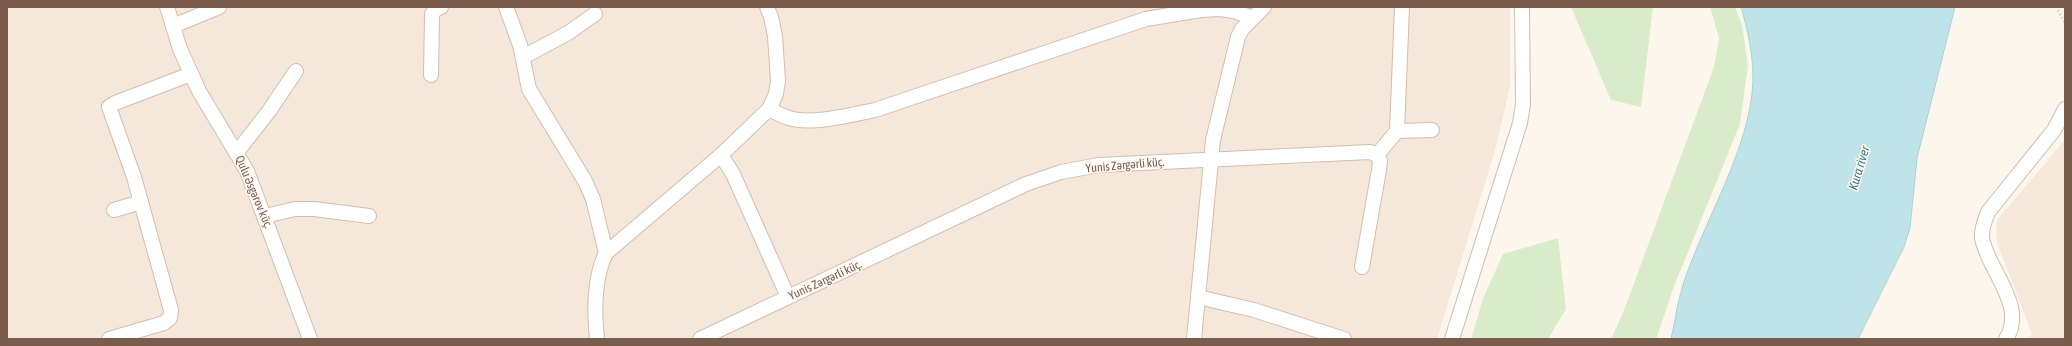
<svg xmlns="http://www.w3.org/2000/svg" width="2072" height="346" viewBox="0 0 2072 346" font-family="'Asap Condensed',sans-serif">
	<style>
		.residential { fill: #f5e8da }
		.green { fill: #d8ecc9 }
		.water { fill: #bfe3e8; stroke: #a5d3da }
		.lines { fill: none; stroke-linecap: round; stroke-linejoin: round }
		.street-casing { stroke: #d1beb0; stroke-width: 16 }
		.path { stroke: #d9b8a5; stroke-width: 2.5; stroke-dasharray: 1 3; stroke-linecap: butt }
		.street { stroke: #fff; stroke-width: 14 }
		.labels { text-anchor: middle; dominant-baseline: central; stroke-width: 3; stroke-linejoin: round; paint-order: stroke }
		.street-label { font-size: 12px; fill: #7a5c4d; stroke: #fffaf3 }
		.water-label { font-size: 13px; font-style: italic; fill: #437c86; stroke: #fffaf3 }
	</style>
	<rect width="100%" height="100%" fill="#fdf6ec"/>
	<!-- residential -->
	<g class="residential">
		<path d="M7,7H1510V87L1494,154L1437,339H7Z"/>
		<path d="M2065,140V339H2027L2032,334L1997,243L1996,221Z"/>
	</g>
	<!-- green -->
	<g class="green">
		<path d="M1571,7H1653L1641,107L1611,100Z"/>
		<path d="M1710,7H1735L1742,25L1748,65L1740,124L1673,289L1656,339H1611L1623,313L1714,67L1719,38Z"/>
		<path d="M1558,238L1566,309L1548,339H1471L1483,299L1503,254Z"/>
	</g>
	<!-- water -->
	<path class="water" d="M1741,7H1955L1917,158L1910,228L1904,247L1858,339H1671C1675,322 1677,305 1682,288C1702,223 1752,147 1753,79C1753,54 1748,31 1741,7Z"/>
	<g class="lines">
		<!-- street casing -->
		<g class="street-casing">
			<g id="street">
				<path d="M167,7L180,49L199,91L247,171L310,339"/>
				<path d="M506,7L520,45L529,89L585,181L593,199L606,253"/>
				<path d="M173,26L219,7"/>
				<path d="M523,57L568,33L595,14"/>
				<path d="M431,75L432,14L436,9L441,7"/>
				<path d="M769,109C775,112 780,115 786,117C809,126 851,115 875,110L1146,19L1201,10L1220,9L1234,11L1253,18"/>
				<path d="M1397,131L1432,130"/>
				<path d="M237,152L269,111L296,71"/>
				<path d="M721,155L733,174L788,297"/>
				<path d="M1377,155L1397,131L1402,7"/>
				<path d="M114,210L141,202"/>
				<path d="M265,216L295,209H314L369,216"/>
				<path d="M1198,297L1254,310L1344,339"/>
				<path d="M109,339L164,323L170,318L171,310L134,177L109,107L115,103L191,74"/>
				<path d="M597,339C594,314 594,276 606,253L721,155L769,109L776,94L778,81L775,36L771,17L767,7"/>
				<path d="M700,339L1026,184L1061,172L1099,165L1370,152L1377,155L1380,161L1379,170L1362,267"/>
				<path d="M1194,339L1213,140L1238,37L1242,29L1264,7"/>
				<path d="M1452,339L1520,123L1523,104L1522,7"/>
				<path d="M2006,339C2027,305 1988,271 1982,238C1981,229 1985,220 1988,212L2054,130L2065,109"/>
			</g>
		</g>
		<!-- path -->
		<path class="path" d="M2056,7L2065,23"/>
		<!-- street -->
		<use href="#street" class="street"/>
	</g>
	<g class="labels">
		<!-- street labels -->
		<g class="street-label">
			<text transform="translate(1125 165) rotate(-5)">Yunis Zərgərli küç.</text>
			<text transform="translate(254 192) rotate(67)">Qulu Əsgərov küç.</text>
			<text transform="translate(825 280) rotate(-25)">Yunis Zərgərli küç.</text>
		</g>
		<!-- water labels -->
		<g class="water-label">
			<text transform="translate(1859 168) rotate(-73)">Kura river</text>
		</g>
	</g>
	<!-- border -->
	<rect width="2072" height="346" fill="none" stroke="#7a5c4d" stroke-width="16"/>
</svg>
